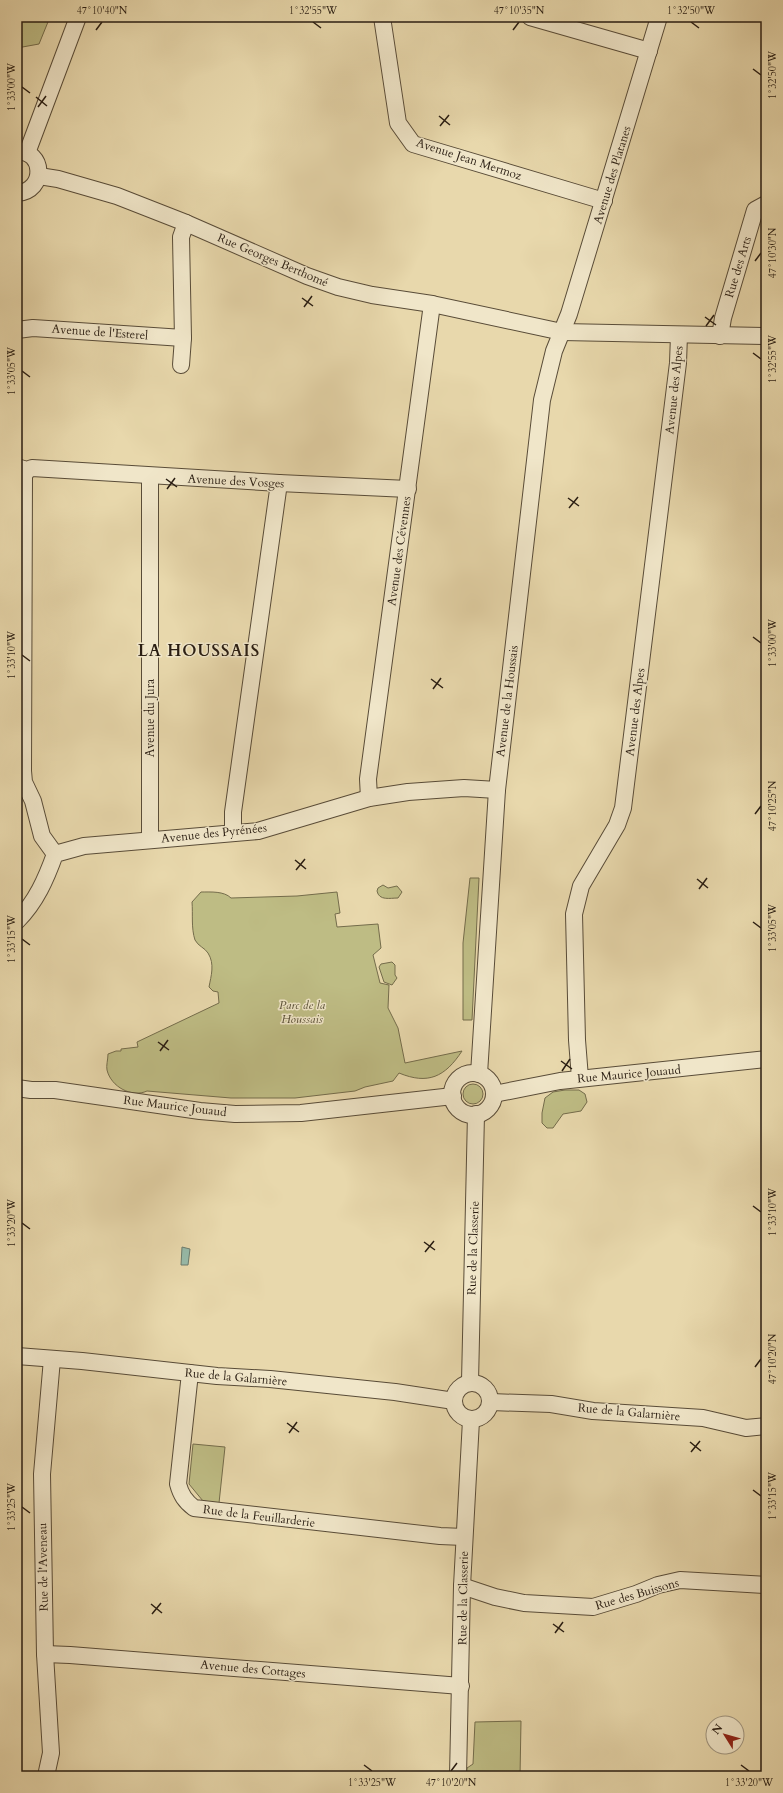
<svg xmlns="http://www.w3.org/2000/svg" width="783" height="1793" viewBox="0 0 783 1793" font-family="Cardo,serif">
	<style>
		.green { fill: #bebc84; stroke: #746c4b }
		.water { fill: #97baa9; stroke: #6b7b6d }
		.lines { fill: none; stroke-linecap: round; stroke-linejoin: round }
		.street-casing { stroke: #594c38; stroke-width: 18 }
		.street { stroke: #f0e6c9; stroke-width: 16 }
		.ticks { fill: none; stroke: #291d12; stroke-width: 1.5 }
		.labels { text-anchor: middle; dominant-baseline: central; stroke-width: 3; stroke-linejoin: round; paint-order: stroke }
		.street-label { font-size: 12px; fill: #291d12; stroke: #f0e6c9 }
		.park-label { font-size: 12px; font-style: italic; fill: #564d34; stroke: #f0e6c9 }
		.district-label { font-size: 16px; font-weight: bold; letter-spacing: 1px; fill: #291d12; stroke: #f0e6c9 }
		.neatline { fill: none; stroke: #291d12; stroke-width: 1.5 }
		.ticks-label { font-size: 10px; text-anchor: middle; fill: #291d12 }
	</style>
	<rect width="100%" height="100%" fill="#e8d8ac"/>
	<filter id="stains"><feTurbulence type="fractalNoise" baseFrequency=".005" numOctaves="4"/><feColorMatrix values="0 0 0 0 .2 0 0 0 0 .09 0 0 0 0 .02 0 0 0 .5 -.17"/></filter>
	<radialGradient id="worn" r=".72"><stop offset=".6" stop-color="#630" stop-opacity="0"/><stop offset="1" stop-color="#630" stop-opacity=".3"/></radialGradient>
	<!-- green -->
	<g class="green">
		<path d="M17,17H50L39,44L17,48Z"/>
		<path d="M470,878H479L472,1020H463V943Z"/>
		<path d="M383,885L388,888L397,886L402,892L398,898C390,898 379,901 377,891L378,888Z"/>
		<path d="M201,892C211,892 224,891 231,898L297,896L337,892L340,913L335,914L337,927L378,924L381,948L373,955L380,983L389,985L388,1008L398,1028L405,1063L462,1051C445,1077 428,1085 399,1073L393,1081L365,1087L355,1091L295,1098H231L147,1091C132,1098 111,1087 107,1070C106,1066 108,1059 108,1054L116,1051H121V1049L138,1047L137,1042L219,1003L218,992L213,991L209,987C211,976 215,964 208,953C205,948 198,946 195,940C191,928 193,914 192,902Z"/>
		<path d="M392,962L395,965V975L397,978L392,985L384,982L379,967L381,964Z"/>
		<circle cx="473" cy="1094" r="10"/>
		<path d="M565,1090H579L585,1094L587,1102L581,1111L563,1114L553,1128H547L542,1123V1113L545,1098L553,1092Z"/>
		<path d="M193,1444L225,1447L219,1503L203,1501L189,1484Z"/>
		<path d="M521,1721L520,1776H466L467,1768L473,1764L475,1722Z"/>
	</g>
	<!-- water -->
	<path class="water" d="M182,1247L190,1249L188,1265H181Z"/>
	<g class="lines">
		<!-- street casing -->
		<g class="street-casing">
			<g id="street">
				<path d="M382,17L398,123L413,144L604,201"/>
				<path d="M530,17L649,51"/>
				<path d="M17,152C44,149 47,191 17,193"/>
				<path d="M27,153L78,17"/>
				<path d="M39,176L58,179L117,196L186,223L307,276L338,287L372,295L432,304L562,332L766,336"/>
				<path d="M17,330L33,328L183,338L181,237L186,223"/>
				<path d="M720,336L723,318L755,210L766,204"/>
				<path d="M181,365L183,338"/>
				<path d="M17,467L27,470L32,468L279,483L408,489"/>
				<path d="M27,470L24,476L23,771L24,782L33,801L42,836L55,854"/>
				<path d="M150,476V840"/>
				<path d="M369,798L368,779L432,304"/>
				<path d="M233,833V812L279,483"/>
				<path d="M17,921C36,902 46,879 55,854L84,846L258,831L369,798L408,792L464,788L497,790"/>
				<circle cx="473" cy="1094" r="21"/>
				<path d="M479,1074L497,790L542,400L554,351L569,314L659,17"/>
				<path d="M580,1078L577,1040L574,914L581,886L617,825L623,808L678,363L679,335"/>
				<path d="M17,1088L31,1090H55L200,1111L235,1114L301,1113L453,1096"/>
				<path d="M494,1094L560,1081L766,1059"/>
				<path d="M17,1356L82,1361L217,1376L270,1379L395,1392L454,1401"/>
				<path d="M190,1373L178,1484C181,1495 185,1501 194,1508L440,1536L464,1537"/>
				<path d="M470,1382L476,1114"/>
				<circle cx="472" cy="1401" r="18"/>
				<path d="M491,1402L551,1404L593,1411L703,1418L746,1428L766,1426"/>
				<path d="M462,1586L495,1597L524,1603L593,1607L636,1594L658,1585L680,1580L766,1585"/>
				<path d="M45,1654L70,1655L461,1686"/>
				<path d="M46,1776L51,1753L45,1654L42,1474L52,1359"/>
				<path d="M458,1776L462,1586L471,1420"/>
			</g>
		</g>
		<!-- street -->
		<use href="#street" class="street"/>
	</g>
	<!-- ticks -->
	<path class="ticks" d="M313,22L321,28M691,22L699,28M96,30L102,22M513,30L519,22M753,69L761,75M22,87L30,93M36,97L47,106M38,107L46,96M439,116L450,125M440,126L449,115M755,261L761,253M302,298L313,306M304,307L312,296M705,317L716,325M706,326L714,315M753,353L761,359M22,371L30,377M166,479L177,487M167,489L175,478M568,498L579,506M569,508L578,497M753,637L761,643M22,655L30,661M431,679L443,688M433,689L441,678M755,814L761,806M295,860L306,869M296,870L305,859M697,879L708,888M699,889L707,878M753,922L761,928M22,939L30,945M158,1042L169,1050M160,1051L168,1040M561,1061L572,1069M562,1071L570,1059M753,1206L761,1212M22,1223L30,1229M424,1242L435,1250M425,1252L434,1241M755,1367L761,1359M287,1423L299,1432M289,1433L297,1422M690,1442L701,1451M691,1452L700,1441M753,1490L761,1496M22,1507L30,1513M151,1604L162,1613M152,1614L161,1603M553,1624L564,1632M555,1633L563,1622M364,1765L372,1771M741,1765L749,1771M451,1771L457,1763"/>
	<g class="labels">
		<!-- street labels -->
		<g class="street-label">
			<text transform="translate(469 159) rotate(18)">Avenue Jean Mermoz</text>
			<text transform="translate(612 175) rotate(-73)">Avenue des Platanes</text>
			<text transform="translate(273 260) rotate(23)">Rue Georges Berthomé</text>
			<text transform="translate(738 267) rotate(-73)">Rue des Arts</text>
			<text transform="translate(100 332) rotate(4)">Avenue de l'Esterel</text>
			<text transform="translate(674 390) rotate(-84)">Avenue des Alpes</text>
			<text transform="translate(236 481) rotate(3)">Avenue des Vosges</text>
			<text transform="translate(399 551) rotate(-82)">Avenue des Cévennes</text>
			<text transform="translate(507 701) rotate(-83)">Avenue de la Houssais</text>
			<text transform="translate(635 712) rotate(-83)">Avenue des Alpes</text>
			<text transform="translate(150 718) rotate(-90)">Avenue du Jura</text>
			<text transform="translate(214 833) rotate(-6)">Avenue des Pyrénées</text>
			<text transform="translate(629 1074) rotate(-5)">Rue Maurice Jouaud</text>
			<text transform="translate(175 1106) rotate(7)">Rue Maurice Jouaud</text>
			<text transform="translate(473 1248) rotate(-88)">Rue de la Classerie</text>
			<text transform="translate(236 1377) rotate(5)">Rue de la Galarnière</text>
			<text transform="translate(629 1412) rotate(5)">Rue de la Galarnière</text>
			<text transform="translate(259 1516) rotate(7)">Rue de la Feuillarderie</text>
			<text transform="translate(43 1567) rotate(-91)">Rue de l'Aveneau</text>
			<text transform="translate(637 1594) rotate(-16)">Rue des Buissons</text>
			<text transform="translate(463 1598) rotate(-89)">Rue de la Classerie</text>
			<text transform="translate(253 1669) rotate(5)">Avenue des Cottages</text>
		</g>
		<!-- park labels -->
		<g class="park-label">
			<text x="302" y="1005">Parc de la<tspan x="302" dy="14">Houssais</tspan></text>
		</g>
		<!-- district labels -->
		<g class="district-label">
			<text x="199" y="651">LA HOUSSAIS</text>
		</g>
	</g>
	<!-- margin -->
	<rect width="783" height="1793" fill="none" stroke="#e8d8ac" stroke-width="44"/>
	<!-- north arrow -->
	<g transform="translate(725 1735) rotate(307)"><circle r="19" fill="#f0e6c9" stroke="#a09680"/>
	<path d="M0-3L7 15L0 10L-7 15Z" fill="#8f2418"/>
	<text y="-6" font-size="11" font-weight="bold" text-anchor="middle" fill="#291d12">N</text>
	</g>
	<rect x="22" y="22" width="739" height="1749" class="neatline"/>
	<g class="ticks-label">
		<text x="102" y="14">47°10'40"N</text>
		<text x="313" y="14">1°32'55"W</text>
		<text x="519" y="14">47°10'35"N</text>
		<text x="691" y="14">1°32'50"W</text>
		<text transform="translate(772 75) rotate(-90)" y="4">1°32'50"W</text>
		<text transform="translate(11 87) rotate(-90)" y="4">1°33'00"W</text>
		<text transform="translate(772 253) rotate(-90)" y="4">47°10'30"N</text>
		<text transform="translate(772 359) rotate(-90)" y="4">1°32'55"W</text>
		<text transform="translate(11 371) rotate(-90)" y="4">1°33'05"W</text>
		<text transform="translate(772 643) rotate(-90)" y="4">1°33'00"W</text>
		<text transform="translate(11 655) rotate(-90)" y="4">1°33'10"W</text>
		<text transform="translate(772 806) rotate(-90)" y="4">47°10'25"N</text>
		<text transform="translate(772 928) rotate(-90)" y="4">1°33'05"W</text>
		<text transform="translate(11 939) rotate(-90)" y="4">1°33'15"W</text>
		<text transform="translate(772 1212) rotate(-90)" y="4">1°33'10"W</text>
		<text transform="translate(11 1223) rotate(-90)" y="4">1°33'20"W</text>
		<text transform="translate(772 1359) rotate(-90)" y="4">47°10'20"N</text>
		<text transform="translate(772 1496) rotate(-90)" y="4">1°33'15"W</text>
		<text transform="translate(11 1507) rotate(-90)" y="4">1°33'25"W</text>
		<text x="372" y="1786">1°33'25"W</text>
		<text x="451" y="1786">47°10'20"N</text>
		<text x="749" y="1786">1°33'20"W</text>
	</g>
	<rect width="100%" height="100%" filter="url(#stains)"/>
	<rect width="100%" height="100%" fill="url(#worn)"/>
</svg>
